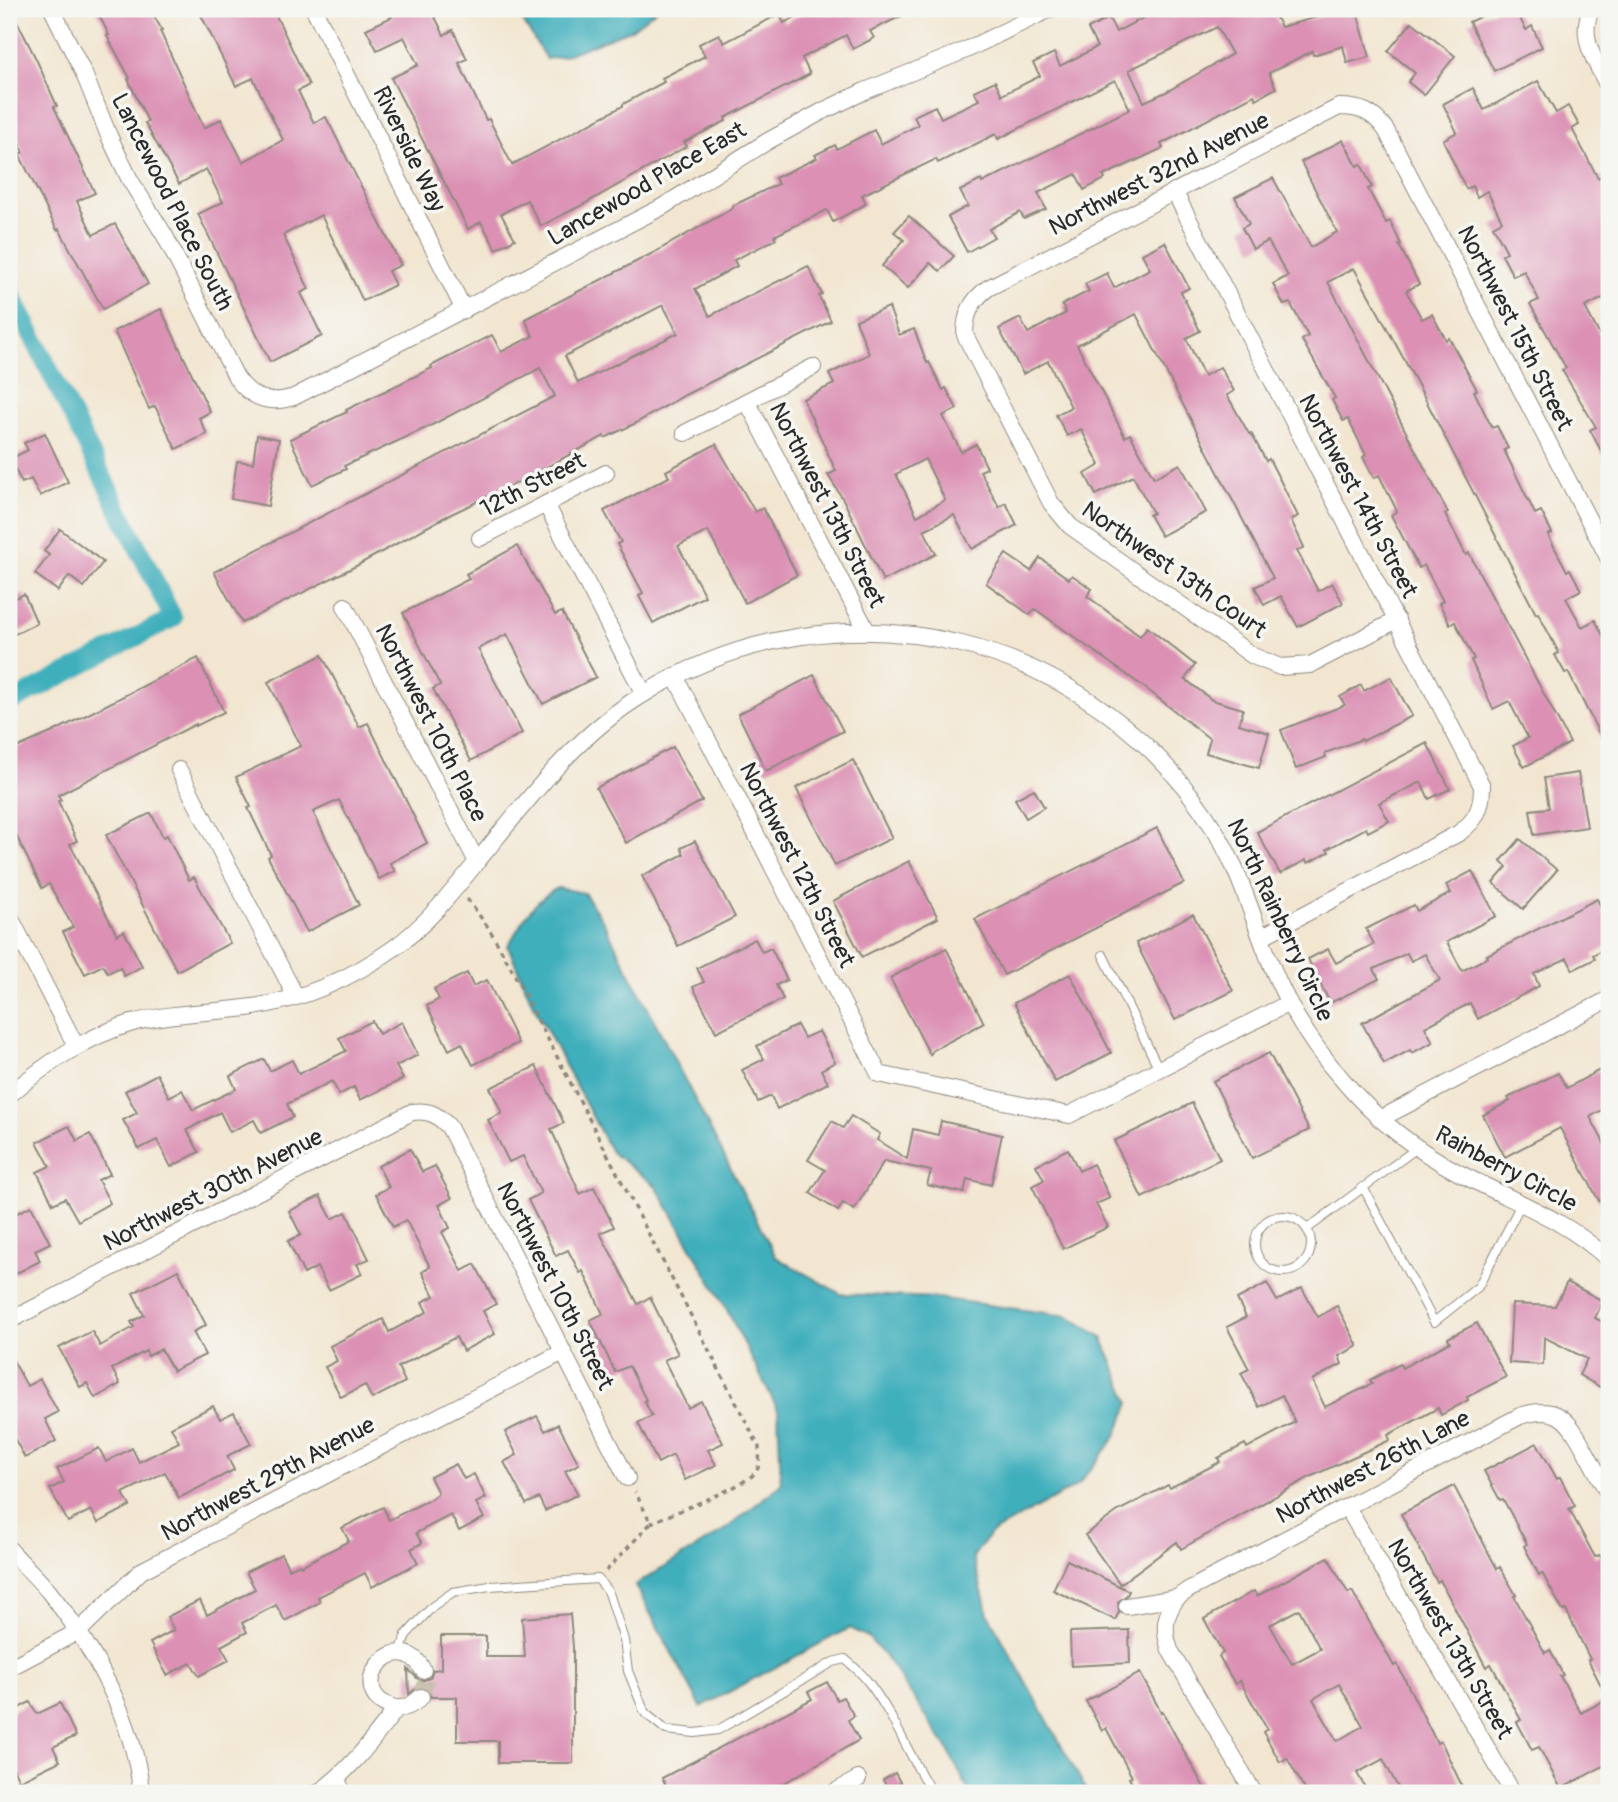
<svg xmlns="http://www.w3.org/2000/svg" width="1618" height="1802" viewBox="0 0 1618 1802" font-family="Pangolin,sans-serif">
	<style>
		.water { fill: #40afbc; stroke: #366d74; stroke-width: 2 }
		.lines { fill: none; stroke-linecap: round; stroke-linejoin: round }
		.canal { stroke: #40afbc; stroke-width: 19 }
		.building { fill: #db90b4; fill-rule: evenodd }
		.street-tunnel { stroke: #cac1b0; stroke-width: 16; stroke-dasharray: 16 8; stroke-linecap: butt }
		.lane-casing { stroke: #8e887e; stroke-width: 10 }
		.street-casing { stroke: #8e887e; stroke-width: 18 }
		.path { stroke: #8e887e; stroke-width: 3.5; stroke-dasharray: 5 5; stroke-linecap: butt }
		.lane { stroke: #fff; stroke-width: 8 }
		.street { stroke: #fff; stroke-width: 16 }
		.labels { text-anchor: middle; dominant-baseline: central; stroke-width: 7; stroke-linejoin: round; paint-order: stroke }
		.street-label { font-size: 24px; fill: #2b2b2b; stroke: #f6f6f2 }
	</style>
	<rect width="100%" height="100%" fill="#f6f6f2"/>
	<filter id="ink" filterUnits="userSpaceOnUse"><feTurbulence type="fractalNoise" baseFrequency=".0143" numOctaves="2"/><feDisplacementMap in="SourceGraphic" scale="14" xChannelSelector="R" yChannelSelector="G"/><feConvolveMatrix kernelMatrix="1 2 1 2 8 2 1 2 1" color-interpolation-filters="sRGB"/></filter>
	<filter id="wash" filterUnits="userSpaceOnUse"><feTurbulence type="fractalNoise" baseFrequency=".00686" numOctaves="4" result="noise"/><feDisplacementMap in="SourceGraphic" scale="28" xChannelSelector="R" yChannelSelector="G"/><feGaussianBlur stdDeviation="1.57" result="paint"/><feColorMatrix in="noise" values="0 0 0 0 0 0 0 0 0 0 0 0 0 0 0 0 0 1.4 0 .05"/><feComposite in="paint" operator="in"/></filter>
	<g filter="url(#wash)">
		<rect width="100%" height="100%" fill="#f2e6d1"/>
		<!-- water -->
		<g class="water">
			<path d="M505,9H657L632,29L564,56L546,59L523,21Z"/>
			<path d="M558,888L584,893L603,921L776,1257L841,1294L937,1298L1068,1316L1102,1337L1130,1403L1115,1438L1078,1485L990,1534L973,1557L988,1614L1088,1793H970L947,1748L888,1660L868,1637L849,1628L701,1707L635,1585L725,1530L781,1484L778,1410L725,1306L656,1186L611,1152L531,1000L508,946C522,922 533,900 558,888Z"/>
		</g>
		<g class="lines">
			<!-- canal -->
			<path class="canal" d="M9,289L173,618L9,703"/>
		</g>
		<g id="blocks">
			<!-- building -->
			<g class="building">
				<path d="M9,9H11L37,61L57,106L54,107L95,193L77,201L93,235L115,224L148,284L103,309L59,229L57,230L19,154L23,152L9,122Z"/>
				<path d="M96,9H150L162,30L160,31L204,128L221,119L243,162L283,140L253,78L236,86L198,9H273L309,85L298,91L314,123L326,117L401,265L388,271L395,285L363,301L321,215L283,235L309,289L301,293L322,336L270,362L198,214L223,202L206,169L179,184L145,123L148,122L128,79L130,78L107,36L109,35Z"/>
				<path d="M388,9H431L444,35L453,30L467,59L459,63L486,120L489,119L512,165L623,106V104L664,82L662,78L705,56L699,44L719,34L724,43L779,14L784,23L811,9H916L870,31L874,38L853,49L846,35L802,58L810,74L725,118L726,121L684,142L687,146L584,204L541,226L527,200L501,214L515,239L496,249L481,222L468,229L391,78L418,65L404,37L377,50L366,29L392,17Z"/>
				<path d="M1160,9H1271L1281,27L1347,9H1356L1370,57L1347,63L1343,46L1313,55L1312,51L1269,73L1276,88L1256,99L1254,95L1161,144L1163,148L1103,176L1105,179L1084,190L1076,174L1038,193L1046,209L1024,219L1020,212L989,229L994,237L967,252L948,217L968,206L960,191L981,180L982,183L1130,109L1115,80L998,139L996,134L938,163L936,159L862,195L866,204L833,222L827,210L774,236L776,239L734,260L737,266L695,289L710,316L808,266L822,294L819,296L831,321L685,395L634,424L605,438L604,436L525,479L445,517L356,566L242,623L214,572L555,396L540,368L430,426L344,466L346,469L312,485L290,439L347,412L346,410L432,368L431,366L492,335L501,352L533,336L525,319L653,253L733,208L732,206L778,184L775,178L817,158L815,155L835,145L837,149L874,130L881,144L918,125L914,116L935,106L941,118L979,100L974,91L995,81L1002,95L1040,76L1033,63L1054,53L1060,66L1097,47L1088,29L1109,18L1116,32ZM1217,27L1232,54L1166,92L1144,102L1129,70ZM663,305L678,333L578,383L565,356Z"/>
				<path d="M1496,9H1515L1526,30L1532,26L1542,47L1494,71L1469,22Z"/>
				<path d="M1412,22L1455,56L1424,95L1408,82L1415,73L1388,51Z"/>
				<path d="M1538,81L1556,113L1568,106L1579,125L1572,129L1598,178L1605,175L1609,184V295L1585,307L1609,353V466L1590,430L1596,427L1562,370L1566,368L1530,304L1539,300L1524,271L1513,276L1502,255L1507,252L1493,226L1502,221L1487,191L1477,197L1472,186L1466,189L1443,140L1457,132L1443,104L1473,88L1484,110Z"/>
				<path d="M1343,140L1357,166L1361,164L1372,187L1368,189L1386,223L1390,221L1401,244L1399,245L1419,284L1406,291L1422,319L1432,314L1446,340L1449,338L1477,390L1474,391L1492,428L1497,426L1508,448L1504,450L1535,514L1541,511L1552,533L1548,535L1567,571L1570,569L1581,590L1566,598L1582,627L1595,620L1609,647V753L1568,672L1565,673L1555,655L1559,653L1538,613L1536,614L1417,383L1354,268L1328,282L1448,513L1445,514L1466,555L1469,553L1570,743L1524,767L1513,746L1528,738L1509,701L1493,709L1471,660L1474,659L1455,622L1450,624L1439,603L1443,601L1424,565L1419,568L1391,515L1397,511L1379,475L1374,478L1363,457L1366,455L1348,419L1343,421L1332,400L1335,398L1302,340L1308,336L1290,303L1284,305L1273,284L1288,276L1268,241L1253,249L1242,228L1249,224L1235,197L1273,178L1311,247L1337,232L1301,162Z"/>
				<path d="M909,216L954,256L940,271L930,263L908,288L882,266L904,240L894,232Z"/>
				<path d="M1165,242L1189,288L1181,292L1200,331L1186,338L1204,376L1220,367L1234,391L1227,395L1249,434L1251,433L1266,461L1269,459L1282,484L1298,516L1291,520L1304,547L1297,551L1318,591L1332,583L1343,603L1298,627L1281,596L1264,605L1255,587L1273,578L1136,314L1077,345L1125,437L1130,434L1154,478L1180,464L1206,512L1161,536L1149,515L1153,513L1133,476L1096,495L1085,474L1100,465L1081,429L1067,436L1056,415L1071,407L1048,361L1023,374L999,329L1020,318L1028,333L1066,313L1062,305L1089,291L1085,284L1107,273L1114,288L1150,269L1142,254Z"/>
				<path d="M889,307L899,335L914,329L927,363L929,362L943,390L946,388L957,409L943,416L961,452L976,444L987,468L980,471L999,507L1006,503L1017,525L972,549L954,515L924,530L936,554L883,581L844,501L828,475L836,471L803,399L834,384L829,374L869,354L856,320ZM925,459L945,500L917,516L896,474Z"/>
				<path d="M161,309L210,412L199,418L207,434L176,449L155,406L149,409L114,331Z"/>
				<path d="M45,433L68,482L40,496L31,479L22,483L10,459L28,450L24,443Z"/>
				<path d="M257,435L279,439L268,506L231,499L237,461L253,463Z"/>
				<path d="M716,444L755,512L763,508L797,575L745,603L708,531L678,546L705,596L653,623L639,596L643,593L617,544L621,542L604,511L669,477L666,471Z"/>
				<path d="M60,529L103,562L84,587L69,576L58,591L35,574L49,555L44,551Z"/>
				<path d="M517,546L555,615L562,612L596,677L543,704L507,634L478,649L522,733L471,761L433,689L440,685L403,613L469,579L466,574Z"/>
				<path d="M1006,554L1031,571L1040,558L1069,579L1072,575L1092,589L1087,596L1140,636L1147,627L1195,665L1185,679L1212,700L1243,709L1239,724L1269,733L1259,768L1206,753L1210,739L1148,690L1035,609L1030,615L986,583Z"/>
				<path d="M24,594L37,623L9,637V601Z"/>
				<path d="M322,655L359,727L368,723L427,843L390,863L395,871L379,879L339,800L313,812L359,905L307,932L268,857L271,855L248,808L251,807L236,777L301,746L268,682Z"/>
				<path d="M198,658L224,712L196,726V724L58,795L61,800L58,801L77,841L70,844L117,935L124,931L142,966L124,976L120,967L108,973L103,965L85,974L63,932L73,927L49,884L42,888L9,821V751L53,732Z"/>
				<path d="M814,675L843,731L766,771L738,714Z"/>
				<path d="M1391,677L1412,716L1363,741L1362,739L1325,753L1326,757L1296,769L1281,730L1345,705L1340,697L1361,685L1364,691Z"/>
				<path d="M1427,743L1450,789L1429,799L1421,782L1379,803L1389,821L1368,832L1366,828L1327,849L1329,852L1308,863L1306,860L1280,874L1257,832Z"/>
				<path d="M673,747L702,801L626,843L596,788Z"/>
				<path d="M853,760L892,838L835,866L796,788Z"/>
				<path d="M1578,773L1587,827L1534,835L1530,810L1549,808L1544,778Z"/>
				<path d="M1034,789L1044,807L1026,818L1015,799Z"/>
				<path d="M151,813L163,837L167,835L189,880L194,877L230,943L177,971L106,835Z"/>
				<path d="M1157,828L1184,883L1004,975L975,919Z"/>
				<path d="M1520,839L1557,870L1523,909L1493,883L1507,867L1501,861Z"/>
				<path d="M695,841L735,917L678,946L642,876L684,854L681,848Z"/>
				<path d="M909,861L938,918L862,957L833,901Z"/>
				<path d="M1472,871L1496,916L1447,942L1462,971L1488,957L1487,955L1597,899L1609,923V946L1593,955L1595,959L1573,970L1567,958L1534,974L1539,986L1478,1019L1470,1003L1425,1027L1433,1042L1412,1053L1410,1050L1384,1064L1362,1023L1440,980L1425,954L1411,961L1407,953L1374,969L1379,979L1330,1003L1308,959L1328,949L1336,963L1374,944L1366,929L1414,905L1417,911L1451,893L1446,885Z"/>
				<path d="M1193,914L1233,991L1175,1020L1136,943Z"/>
				<path d="M755,939L762,952L771,948L787,980L776,985L783,999L716,1032L693,987L704,982L697,968Z"/>
				<path d="M946,948L984,1023L933,1050L930,1055L890,978Z"/>
				<path d="M467,973L473,986L487,980L518,1043L473,1065L462,1043L449,1050L427,1006L439,999L434,989Z"/>
				<path d="M1070,974L1111,1053L1055,1082L1014,1003Z"/>
				<path d="M372,1021L379,1034L402,1022L418,1055L396,1066L403,1079L360,1100L354,1087L339,1095L332,1081L287,1104L293,1117L261,1133L254,1120L230,1132L220,1112L187,1130L199,1152L171,1167L157,1140L139,1149L123,1120L137,1113L125,1091L157,1074L169,1097L182,1090L193,1110L236,1089L230,1076L264,1059L270,1071L292,1060L299,1074L346,1051L339,1038Z"/>
				<path d="M797,1025L804,1038L819,1031L835,1062L821,1070L828,1083L777,1109L771,1096L758,1102L742,1070L764,1059L757,1046Z"/>
				<path d="M1269,1053L1309,1130L1252,1158L1213,1081Z"/>
				<path d="M1609,1065V1106L1590,1117L1609,1152V1196L1599,1201L1560,1128L1505,1157L1483,1115L1510,1101L1508,1098L1558,1073L1567,1088Z"/>
				<path d="M536,1066L564,1123L551,1129L580,1194L594,1187L614,1227L600,1233L638,1304L650,1297L678,1354L664,1360L688,1408L701,1401L723,1443L708,1450L716,1465L685,1480L673,1455L658,1463L638,1423L652,1416L644,1401L646,1400L629,1366L615,1372L590,1320L603,1314L583,1271L580,1273L568,1250L556,1256L528,1200L541,1193L523,1156L509,1162L488,1120L502,1113L490,1088Z"/>
				<path d="M1192,1103L1220,1159L1142,1198L1114,1141Z"/>
				<path d="M851,1116L880,1134L877,1140L907,1159L913,1129L938,1135L941,1121L1002,1135L991,1185L967,1179L964,1193L927,1185L931,1171L884,1161L854,1210L843,1203L838,1211L810,1193L825,1170L808,1160L832,1121L843,1128Z"/>
				<path d="M69,1126L77,1141L90,1134L110,1174L98,1180L110,1203L78,1221L65,1198L53,1204L37,1172L50,1166L37,1142Z"/>
				<path d="M410,1149L422,1172L435,1166L452,1198L439,1205L450,1228L442,1232L462,1271L475,1264L496,1304L483,1311L495,1334L463,1351L456,1337L421,1355L398,1367L405,1382L372,1399L365,1385L341,1397L325,1367L337,1361L330,1346L383,1319L389,1332L427,1312L422,1302L434,1296L422,1272L430,1267L406,1220L393,1227L376,1194L389,1187L378,1166Z"/>
				<path d="M1068,1149L1079,1171L1093,1164L1110,1198L1096,1204L1108,1227L1063,1249L1032,1186L1044,1180L1036,1165Z"/>
				<path d="M320,1196L332,1219L346,1212L369,1259L357,1264L362,1274L329,1290L317,1267L304,1274L288,1241L301,1235L289,1211Z"/>
				<path d="M31,1206L50,1243L35,1250L40,1261L9,1277V1217Z"/>
				<path d="M178,1270L206,1325L193,1332L205,1355L173,1371L161,1349L148,1356L146,1351L112,1369L120,1384L95,1398L87,1383L80,1387L59,1348L92,1331L100,1346L134,1327L131,1322L144,1315L133,1293Z"/>
				<path d="M1567,1282L1603,1301L1595,1318L1609,1325V1392L1579,1375L1587,1359L1544,1337L1543,1365L1509,1363L1512,1304L1555,1306Z"/>
				<path d="M1267,1283L1277,1301L1302,1288L1318,1317L1337,1306L1358,1346L1339,1356L1342,1364L1312,1380L1325,1407L1372,1384L1370,1380L1400,1364L1402,1368L1450,1342L1448,1338L1477,1323L1506,1377L1467,1397L1468,1400L1441,1415L1438,1408L1388,1435L1390,1440L1310,1477L1181,1549L1177,1542L1120,1584L1085,1535L1118,1511L1168,1485L1170,1488L1220,1462L1218,1458L1245,1444L1247,1448L1295,1422L1282,1395L1259,1407L1241,1373L1249,1369L1227,1327L1246,1317L1237,1299Z"/>
				<path d="M9,1353L27,1386L40,1379L58,1412L45,1419L56,1441L25,1458L13,1436L9,1438Z"/>
				<path d="M213,1406L220,1419L234,1412L251,1444L227,1456L234,1470L179,1498L165,1472L123,1493L130,1506L98,1523L91,1510L68,1522L50,1489L64,1482L57,1469L99,1448L106,1462L132,1448L139,1462L179,1442L171,1427Z"/>
				<path d="M537,1416L545,1431L558,1424L579,1464L565,1471L578,1494L545,1511L539,1498L526,1504L504,1462L517,1455L505,1432Z"/>
				<path d="M1537,1443L1557,1479L1560,1477L1575,1506L1569,1509L1595,1557L1600,1555L1609,1572V1763L1561,1789L1539,1747L1532,1750L1517,1722L1521,1720L1491,1664L1486,1667L1440,1580L1437,1582L1401,1514L1454,1486L1497,1569L1500,1567L1516,1595L1514,1596L1545,1653L1550,1650L1563,1675L1560,1676L1581,1713L1608,1699L1588,1660L1590,1659L1566,1610L1563,1611L1542,1573L1539,1575L1524,1546L1527,1544L1503,1499L1500,1500L1484,1471Z"/>
				<path d="M456,1464L464,1479L474,1474L486,1498L476,1503L484,1518L459,1531L451,1515L416,1533L422,1543L411,1549L418,1563L372,1587L365,1573L318,1597L320,1602L285,1621L276,1605L242,1623L247,1632L221,1646L229,1660L199,1676L191,1663L167,1675L150,1643L174,1630L167,1617L200,1600L207,1615L255,1589L246,1572L281,1554L289,1569L300,1564L301,1566L349,1541L342,1528L383,1507L389,1520L429,1500L438,1493L430,1477Z"/>
				<path d="M1328,1557L1348,1593L1352,1591L1394,1666L1397,1664L1437,1743L1441,1741L1465,1793H1401L1383,1759L1357,1773L1368,1793H1307L1287,1758L1280,1762L1263,1732L1267,1729L1240,1681L1235,1684L1219,1656L1223,1653L1204,1619L1254,1591L1257,1596ZM1299,1609L1320,1649L1292,1664L1270,1625ZM1339,1684L1363,1726L1337,1741L1313,1699Z"/>
				<path d="M1067,1560L1129,1591L1127,1595L1118,1602L1119,1612L1115,1620L1053,1590Z"/>
				<path d="M570,1614L573,1647V1763H498V1741H457V1697H431L429,1690L423,1687H418L409,1694L408,1669L419,1680H424L430,1678L433,1670L441,1669V1636H486V1657H525L522,1618Z"/>
				<path d="M1129,1630L1130,1663L1071,1666L1070,1632Z"/>
				<path d="M1140,1673L1161,1712L1162,1711L1207,1793H1138L1129,1778L1132,1777L1106,1728L1102,1731L1086,1701Z"/>
				<path d="M827,1682L837,1700L843,1697L854,1716L848,1720L859,1740L767,1793H670L662,1778L812,1699L808,1692Z"/>
				<path d="M30,1702L37,1714L60,1703L76,1736L53,1747L60,1761L19,1781L13,1768L9,1770V1713Z"/>
				<path d="M895,1773L906,1793H890L883,1780Z"/>
			</g>
		</g>
	</g>
	<g filter="url(#ink)">
		<use href="#blocks" fill-opacity="0" stroke="#8e887e" stroke-width="2"/>
		<g class="lines">
			<!-- street-tunnel -->
			<path class="street-tunnel" d="M421,1697L426,1682L423,1670"/>
			<!-- lane casing -->
			<g class="lane-casing">
				<g id="lane">
					<path d="M1103,955L1159,1069"/>
					<path d="M1363,1187L1434,1322L1478,1287L1522,1202"/>
					<circle cx="1283" cy="1244" r="28"/>
					<path d="M1307,1229L1417,1148"/>
					<path d="M400,1653L406,1635L433,1606L453,1592L490,1586L598,1579L609,1593L624,1640L628,1671L645,1713L666,1730L695,1733L718,1730L833,1662L845,1659C852,1665 859,1671 865,1678C893,1712 909,1756 932,1793"/>
					<path d="M340,1778L348,1793"/>
				</g>
			</g>
			<!-- street casing -->
			<g class="street-casing">
				<g id="street">
					<path d="M52,9L84,74L109,136L130,180L165,236L236,377C251,399 269,405 294,397L662,207L768,141L823,111L865,91L966,50L1050,9"/>
					<path d="M314,9L464,310"/>
					<path d="M1591,9C1578,38 1596,62 1609,88"/>
					<path d="M1174,191L1482,786C1482,807 1477,820 1459,833L1261,937"/>
					<path d="M747,401L867,631"/>
					<path d="M685,433L813,367"/>
					<path d="M546,504L644,694"/>
					<path d="M480,538L606,473"/>
					<path d="M345,606L477,862"/>
					<path d="M1397,620L1310,665L1280,667L1253,656L1070,526L1051,503L965,335C965,314 971,301 988,288L1339,107C1361,107 1373,112 1386,130L1609,559"/>
					<path d="M675,676L879,1074L1069,1115L1289,1003"/>
					<path d="M179,770L296,997"/>
					<path d="M9,915L76,1046"/>
					<path d="M9,1095C46,1064 85,1037 132,1023C172,1012 212,1013 253,1007C304,999 352,978 394,948C430,922 457,886 485,852C532,794 579,733 644,694C842,572 1095,635 1216,832C1245,880 1256,933 1279,983C1296,1021 1320,1055 1347,1085C1378,1121 1418,1151 1459,1173C1514,1202 1563,1217 1609,1260"/>
					<path d="M1380,1119L1609,999"/>
					<path d="M9,1321L412,1112C429,1110 437,1114 449,1127L627,1478"/>
					<path d="M1347,1507L1513,1793"/>
					<path d="M9,1549C22,1564 37,1577 50,1593C93,1646 136,1724 141,1793"/>
					<path d="M1177,1598C1164,1616 1163,1629 1170,1650L1254,1793"/>
					<path d="M1127,1606L1177,1598L1188,1590L1520,1416C1558,1404 1568,1419 1585,1450C1593,1465 1601,1480 1609,1495"/>
					<path d="M9,1668L79,1631L141,1571L563,1352"/>
					<path d="M421,1697C413,1705 403,1711 392,1707C341,1690 398,1622 423,1670"/>
					<path d="M318,1793C351,1770 372,1740 397,1708"/>
					<path d="M833,1793L858,1779"/>
				</g>
			</g>
			<!-- path -->
			<g class="path">
				<path d="M467,899L488,927L508,962L759,1447C759,1455 761,1466 755,1473C740,1489 674,1512 651,1523"/>
				<path d="M606,1571L651,1523L635,1492"/>
			</g>
			<!-- lane -->
			<use href="#lane" class="lane"/>
			<!-- street -->
			<use href="#street" class="street"/>
		</g>
	</g>
	<g class="labels">
		<!-- street labels -->
		<g class="street-label">
			<text transform="translate(409 149) rotate(64)">Riverside Way</text>
			<text transform="translate(1159 174) rotate(-27)">Northwest 32nd Avenue</text>
			<text transform="translate(647 184) rotate(-30)">Lancewood Place East</text>
			<text transform="translate(172 202) rotate(63)">Lancewood Place South</text>
			<text transform="translate(1515 328) rotate(63)">Northwest 15th Street</text>
			<text transform="translate(533 485) rotate(-27)">12th Street</text>
			<text transform="translate(1358 496) rotate(62)">Northwest 14th Street</text>
			<text transform="translate(827 505) rotate(63)">Northwest 13th Street</text>
			<text transform="translate(1174 570) rotate(35)">Northwest 13th Court</text>
			<text transform="translate(431 723) rotate(63)">Northwest 10th Place</text>
			<text transform="translate(797 865) rotate(63)">Northwest 12th Street</text>
			<text transform="translate(1280 920) rotate(65)">North Rainberry Circle</text>
			<text transform="translate(1506 1169) rotate(28)">Rainberry Circle</text>
			<text transform="translate(213 1190) rotate(-27)">Northwest 30th Avenue</text>
			<text transform="translate(555 1286) rotate(63)">Northwest 10th Street</text>
			<text transform="translate(1373 1467) rotate(-28)">Northwest 26th Lane</text>
			<text transform="translate(268 1479) rotate(-28)">Northwest 29th Avenue</text>
			<text transform="translate(1450 1639) rotate(60)">Northwest 13th Street</text>
		</g>
	</g>
	<!-- margin -->
	<rect width="1618" height="1802" fill="none" stroke="#f6f6f2" stroke-width="35"/>
</svg>
